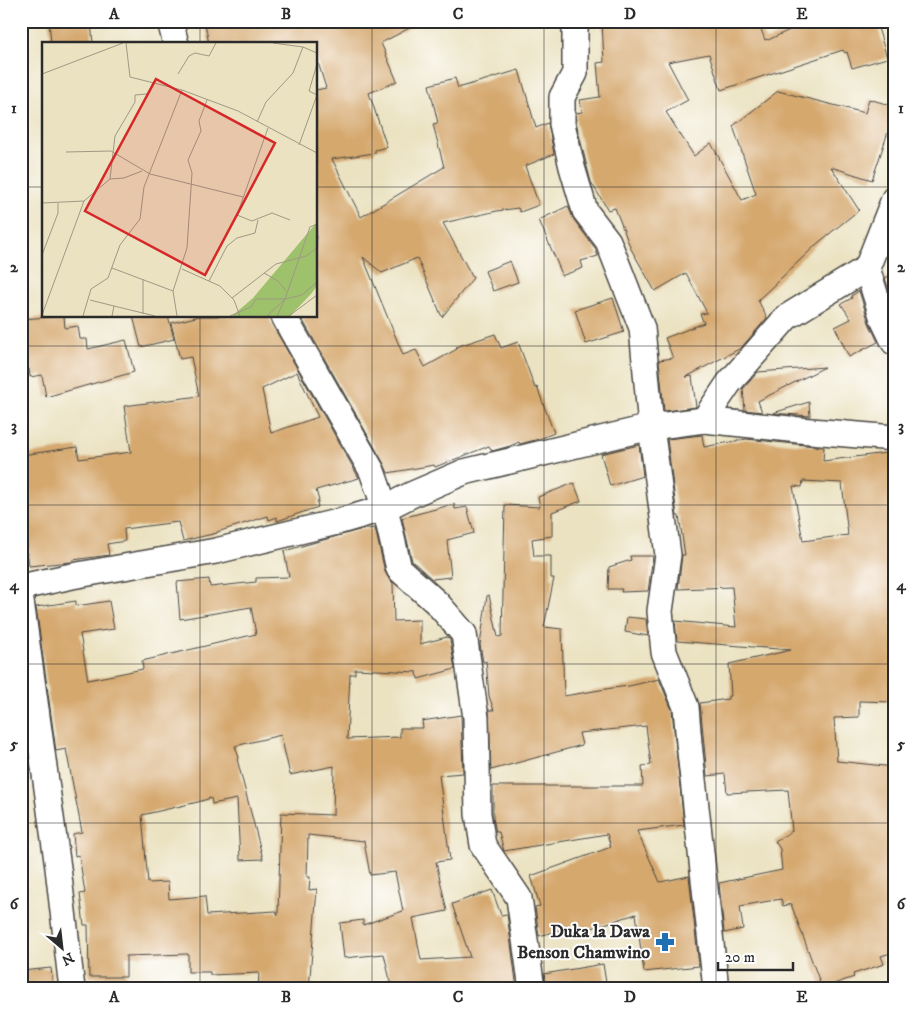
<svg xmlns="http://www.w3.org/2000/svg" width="915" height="1010" viewBox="0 0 915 1010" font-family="'IM FELL DW Pica',serif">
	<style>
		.building { fill: #d5a86e; fill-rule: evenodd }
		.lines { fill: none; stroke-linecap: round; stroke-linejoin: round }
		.street-casing { stroke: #484642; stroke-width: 28 }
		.street { stroke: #fff; stroke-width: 25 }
		.grid { fill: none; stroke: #2b2b2b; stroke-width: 1; stroke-opacity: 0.55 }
		.labels { text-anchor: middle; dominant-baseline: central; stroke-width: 4; stroke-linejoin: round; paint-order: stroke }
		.poi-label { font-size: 18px; font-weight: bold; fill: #2b2b2b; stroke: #fff; text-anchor: end }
		.inset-road { fill: none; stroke: #9e9985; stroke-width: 1 }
		.view { fill: #d62828; fill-opacity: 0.15; stroke: #d62828; stroke-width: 2.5 }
		.inset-edge { fill: none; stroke: #2b2b2b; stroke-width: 2.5 }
		.neatline { fill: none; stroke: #2b2b2b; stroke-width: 2 }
		.grid-label { font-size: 16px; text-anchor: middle; font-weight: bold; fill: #2b2b2b }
	</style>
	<rect width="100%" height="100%" fill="#fff"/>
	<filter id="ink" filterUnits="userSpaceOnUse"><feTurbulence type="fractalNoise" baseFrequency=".02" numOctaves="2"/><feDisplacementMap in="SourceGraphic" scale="10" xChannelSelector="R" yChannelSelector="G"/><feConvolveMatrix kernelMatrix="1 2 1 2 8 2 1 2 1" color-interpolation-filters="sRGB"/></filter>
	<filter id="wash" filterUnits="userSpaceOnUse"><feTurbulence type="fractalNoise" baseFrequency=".0096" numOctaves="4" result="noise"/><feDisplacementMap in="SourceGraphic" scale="20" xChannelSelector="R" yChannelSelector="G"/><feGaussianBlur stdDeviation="1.12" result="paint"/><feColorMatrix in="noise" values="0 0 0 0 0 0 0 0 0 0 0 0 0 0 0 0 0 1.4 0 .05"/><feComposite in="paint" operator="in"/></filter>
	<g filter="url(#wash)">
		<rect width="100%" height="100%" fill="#ebe2c1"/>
		<g id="blocks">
			<!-- building -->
			<g class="building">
				<path d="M49,21H91L93,44H51Z"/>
				<path d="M219,21H423L381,43L397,81L369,93L387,147L375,150V153L332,159L361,217L444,167L433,124L438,123L429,85L455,78L458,88L519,70L536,128L548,123L554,154L525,166L539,205L520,212L518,208L497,211L443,223L473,278L442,317L417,258L382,273L363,257L403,355L416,350L425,367L457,349L456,347L495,334L501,348L518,342L535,388L537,387L554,433L539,439L520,444L519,442L510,446L492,451L489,446L435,467L434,465L388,473L384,464L302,319L307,316H316V90L326,88L316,56V44H209L205,24Z"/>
				<path d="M602,21H758L765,40L767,39L768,40L809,21H876L887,58L852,68L847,52L845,53L843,50L721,90L709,54L668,62L688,100L666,112L694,156L711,143L742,200L756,194L733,126L778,91L865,113L869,99L893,106L888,123L890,124L887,135L872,180L831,167L859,210L818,243L758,300L767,318L741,348L686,377L692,376L696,407L664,411L659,360L673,358L665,338L704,323L700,314L707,313L686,273L655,291L631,249L615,208L608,210L591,182L586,163L576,122V113L582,112L580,100L600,97L597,63L604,62Z"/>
				<path d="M568,206L574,220L595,248L598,256L581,261L583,268L561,276V272L539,220Z"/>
				<path d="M510,261L518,282L493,291L485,271Z"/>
				<path d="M894,274V305L885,278Z"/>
				<path d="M859,291L869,323L878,342L849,357L835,327L851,319L841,304L852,298L851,296Z"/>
				<path d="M613,298L624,332L586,344L575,310Z"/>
				<path d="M64,316L65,328L78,326L80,339H87L88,349L126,340L134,372L46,397L42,375L30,377L29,369L21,371V319Z"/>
				<path d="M133,316H168L174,339L141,347Z"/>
				<path d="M200,316H270L271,323L280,338L359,478L316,490L319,501L317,502L318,507L277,521V517L269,520L268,516L217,532V533L183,541L178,522L124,529L125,541L107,544L109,555L73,560V561L71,562L29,566L25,528L27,527L25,505H29L22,455L77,447L79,459L131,452L124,406L199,396L191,357L180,359L171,323ZM297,372L318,417L271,433L262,389Z"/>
				<path d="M825,367L758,401L762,412L745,410L743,389L758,372Z"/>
				<path d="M809,402L810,416L773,413Z"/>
				<path d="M702,435L704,447L746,439L824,447L823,461L894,452V623H891L894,649V702L859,701V717L834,718L837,761L894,767V952L881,956L884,964L853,974L854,977L822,988L791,904L783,906L781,899L740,906L743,929L724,933L719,883L782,870L780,849L775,841L792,831L788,790L727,793L725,774L707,776L700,703L728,699V696H731L729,664L791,650L677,641L675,621L736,627L732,587L678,589L682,555H685L679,516H677L667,439ZM803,481L842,483L848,535L803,541L793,486L802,487Z"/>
				<path d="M639,445L643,476L610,486L601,454Z"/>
				<path d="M574,483L581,501L552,512V536L532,539L534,556H551V578H554L544,627L562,629L564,696L612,688L629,686L659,679L672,710L684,825L637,831L660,882L689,876L699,966L644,972L636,914L579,932L578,925L539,936L535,907L540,906L531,876L611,847L607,834L504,851L499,832H496L493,818V786H643L642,766L651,765L646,726L579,733L582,745L491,770L489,710H494L489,696L486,661L483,662L480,645L487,596L489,595L498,637L502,636L505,505L540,507L538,497Z"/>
				<path d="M454,504L455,509L467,507L474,533L447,540L451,577L432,579L412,561L402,518Z"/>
				<path d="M375,528L385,572L389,579L393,583L394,621L420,620V644L447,637L450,640L455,669L418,679L417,672L355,669V674H350L347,739L400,737V728H423L422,721L461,715L463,773L439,775L450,860L436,862L447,911L413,918L421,960L470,957L452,904L492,890L501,915L507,914L517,989H392L384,954L344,958L340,923L363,920V925L403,911L395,872L370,875L364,841L308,835L307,877H310L309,890L317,889L309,989H258L259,973L210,975V972H188V954L126,956V977H89L88,925H84L80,894L85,893L79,855L75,856L73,834L82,832L66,749L56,751L36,607L76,601V606L109,601L114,629L80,634L88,680L143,669L142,661L256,634L251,607L180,619L177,582L209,579L210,587L256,582V578L289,577L284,551L359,530ZM281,735L290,775L334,766L333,815L281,813L278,915L276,911L207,915L205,896L169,899L168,882L148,883L142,815L198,802L211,798L212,804L237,799L240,860L263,859L237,759L239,758L235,746Z"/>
				<path d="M630,556H653L648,591L621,592L622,589H608L609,567L631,560Z"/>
				<path d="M627,617L646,619L648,636L625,632Z"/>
				<path d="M603,964L607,989H546L544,974Z"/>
				<path d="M51,968L53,989H21V971Z"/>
			</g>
		</g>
	</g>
	<g filter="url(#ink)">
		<use href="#blocks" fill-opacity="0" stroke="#484642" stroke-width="1"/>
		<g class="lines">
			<!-- street casing -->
			<g class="street-casing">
				<g id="street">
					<path d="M170,21L176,44"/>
					<path d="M577,21L575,29V73L562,97V124L572,167L585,211L608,241L642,328L651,427L668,555L660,611L664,652L686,707L689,743L716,989"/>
					<path d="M894,199L867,268L883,319L894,342"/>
					<path d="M284,316L292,331L372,471L385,508L399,569L437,603L464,634L476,718L478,814L483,845L519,898L532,989"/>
					<path d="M704,420L729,383L787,317L867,268"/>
					<path d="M21,587L72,576L216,551L337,522L385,508L413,494L464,472L651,427L704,420L799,430L894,438"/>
					<path d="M21,601L58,868L72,989"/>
				</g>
			</g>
			<!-- street -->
			<use href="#street" class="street"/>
		</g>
	</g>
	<!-- grid -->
	<path class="grid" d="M200,21V44M372,21V989M544,21V989M716,21V989M21,187H44M316,187H894M200,316V989M21,346H894M21,505H894M21,664H894M21,823H894"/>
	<!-- icons -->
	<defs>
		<g id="pharmacy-bare" transform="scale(1.5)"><path d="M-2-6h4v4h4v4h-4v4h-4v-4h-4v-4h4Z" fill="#1f6fb2" stroke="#fff" stroke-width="2.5" paint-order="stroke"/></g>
	</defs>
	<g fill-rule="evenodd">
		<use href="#pharmacy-bare" x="665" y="942"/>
	</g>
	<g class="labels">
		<!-- poi labels -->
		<g class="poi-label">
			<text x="650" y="932">Duka la Dawa<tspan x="650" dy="21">Benson Chamwino</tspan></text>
		</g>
	</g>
	<!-- overview -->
	<g transform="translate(42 42)">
		<rect width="275" height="275" fill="#ebe2c1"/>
		<path d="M275,180V244L269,252L248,274H190L211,256Z" fill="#9ec16b"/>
		<path class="inset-road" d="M84,1L88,35L140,48L196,69L275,111M231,1L261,5L275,11M0,32L81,1M136,32L147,14L153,11L167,14L174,1M215,80L224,60L251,31L261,5M226,86L195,173L210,179L230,171L248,178M257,103L275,53L267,49L275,22M24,110L69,109L108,132L201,155M68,137L82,136L100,129M0,161L42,159L68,137L73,94L93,60V53L105,52L112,39M0,213L16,171V161M70,226L131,249M140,227L178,244L192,258L198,274M222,231L236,239L244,249M101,237V272M167,239L185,204L195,196L213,191L216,178M190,256L234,222L264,214L275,206M48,258L72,264M0,273L42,159M41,274L49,247L66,236L78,203L98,177L102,145L140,48M70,274L72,264L113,274M135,274L131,249L145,206L150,131L146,118L159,89L157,79L165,58M188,274L209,265L214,257H243M225,274L243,257L268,185L275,182M235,274L243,257L260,253L275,240M247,274L275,253"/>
		<path class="view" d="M114,37L233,101L163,233L43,169Z"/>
		<rect width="275" height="275" class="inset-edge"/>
	</g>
	<!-- margin -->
	<rect width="915" height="1010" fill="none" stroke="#fff" stroke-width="55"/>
	<!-- north arrow -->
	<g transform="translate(62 948) rotate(152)" stroke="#ffffff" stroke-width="4" paint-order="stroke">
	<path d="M0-4L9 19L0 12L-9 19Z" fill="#2b2b2b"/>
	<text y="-8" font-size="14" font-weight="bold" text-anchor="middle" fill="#2b2b2b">N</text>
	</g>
	<!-- scale -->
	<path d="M718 962v8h75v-8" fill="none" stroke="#2b2b2b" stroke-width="2.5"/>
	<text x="725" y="962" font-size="15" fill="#2b2b2b" stroke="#ffffff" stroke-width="4" paint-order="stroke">20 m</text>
	<rect x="28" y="28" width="860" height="954" class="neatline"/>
	<g class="grid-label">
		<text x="114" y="19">A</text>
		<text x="286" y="19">B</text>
		<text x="458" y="19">C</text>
		<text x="630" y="19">D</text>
		<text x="802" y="19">E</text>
		<text x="14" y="113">1</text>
		<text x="901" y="113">1</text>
		<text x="14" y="272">2</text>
		<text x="901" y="272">2</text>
		<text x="14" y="431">3</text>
		<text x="901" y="431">3</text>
		<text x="14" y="590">4</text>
		<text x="901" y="590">4</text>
		<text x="14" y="749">5</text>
		<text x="901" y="749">5</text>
		<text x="14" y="909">6</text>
		<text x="901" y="909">6</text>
		<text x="114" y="1002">A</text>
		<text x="286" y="1002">B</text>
		<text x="458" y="1002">C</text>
		<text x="630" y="1002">D</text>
		<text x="802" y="1002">E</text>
	</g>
</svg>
